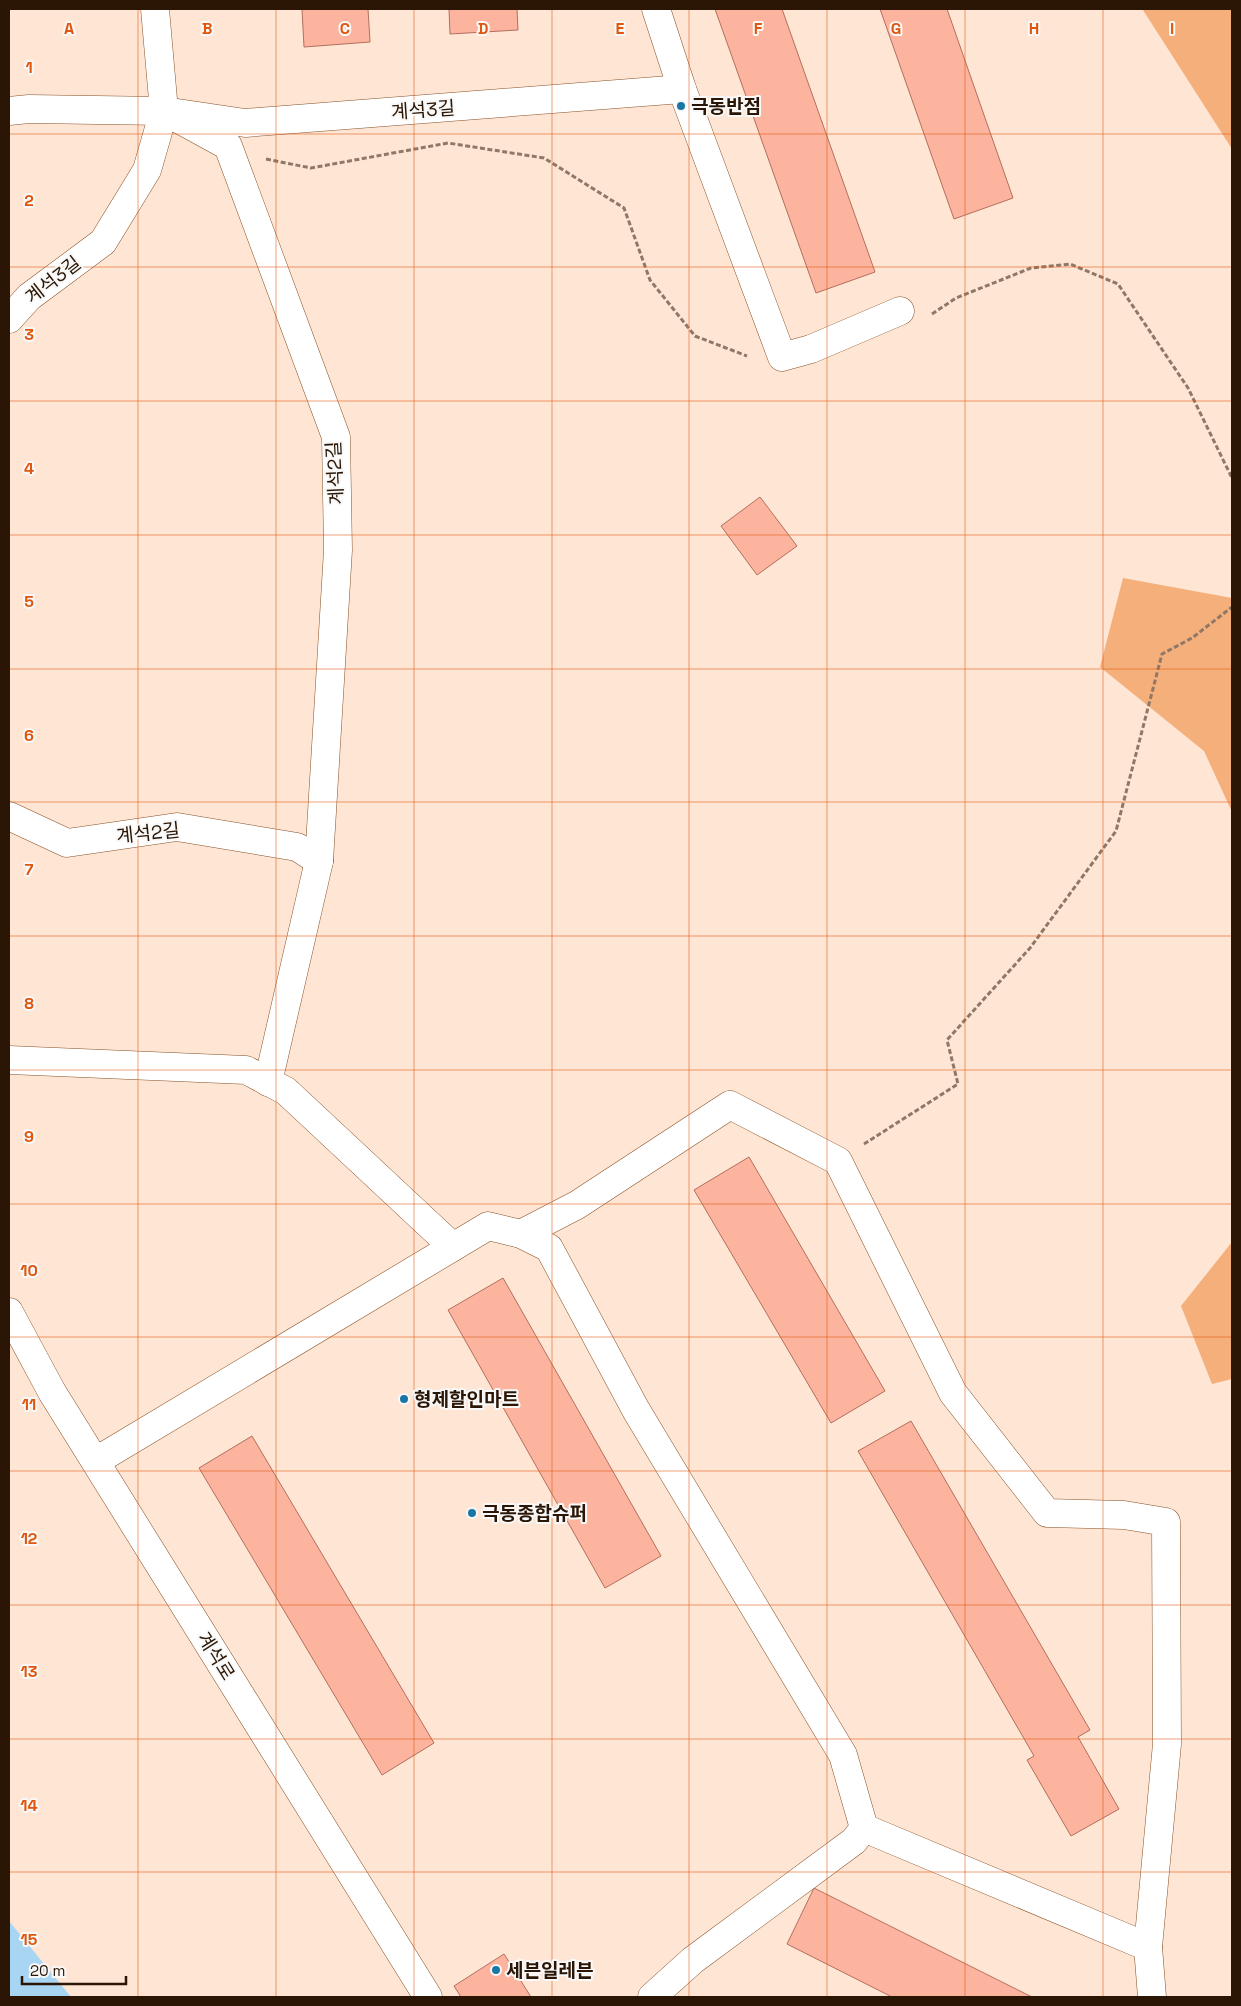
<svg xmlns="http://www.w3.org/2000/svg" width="1241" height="2006" viewBox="0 0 1241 2006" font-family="'Space Grotesk','Noto Sans KR',sans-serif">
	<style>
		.green { fill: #f5af7b }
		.water { fill: #a8d5f2 }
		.building { fill: #fdb49f; stroke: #b26f5c }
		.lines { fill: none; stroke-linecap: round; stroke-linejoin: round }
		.minor-casing { stroke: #875228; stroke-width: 29 }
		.path { stroke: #8f7867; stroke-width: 3; stroke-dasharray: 5 2.5; stroke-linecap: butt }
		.minor { stroke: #fff; stroke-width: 28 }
		.grid { fill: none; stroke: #df560c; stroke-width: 1; stroke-opacity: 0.55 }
		.poi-dot { fill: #1a76a4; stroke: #f8f8f8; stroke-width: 2 }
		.labels { text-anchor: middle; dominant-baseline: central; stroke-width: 4; stroke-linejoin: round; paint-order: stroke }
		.poi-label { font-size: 19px; font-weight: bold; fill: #2b1605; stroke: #f8f8f8; text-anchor: start }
		.street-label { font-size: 19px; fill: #2b1605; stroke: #f8f8f8 }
		.grid-label { font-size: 16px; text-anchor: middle; font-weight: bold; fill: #df560c; stroke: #f8f8f8; stroke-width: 4; stroke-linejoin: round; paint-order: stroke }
	</style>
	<rect width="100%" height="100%" fill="#ffe5d4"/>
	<!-- green -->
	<g class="green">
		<path d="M1143,9H1232V149L1143,10Z"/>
		<path d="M1123,578L1232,598V812L1204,751L1100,667Z"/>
		<path d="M1232,1242V1379L1212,1384L1181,1306Z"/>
	</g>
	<!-- water -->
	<path class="water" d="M9,1921L71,1997H9Z"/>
	<!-- building -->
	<g class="building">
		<path d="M302,9H368L370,42L304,47Z"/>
		<path d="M449,9H517L518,30L450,34Z"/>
		<path d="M715,9H782L875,272L816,293Z"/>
		<path d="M880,9H947L1013,198L954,219Z"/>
		<path d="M760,497L797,546L757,575L721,526Z"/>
		<path d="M749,1157L885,1391L831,1423L694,1190Z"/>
		<path d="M503,1278L661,1556L605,1588L448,1310Z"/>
		<path d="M911,1421L1090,1730L1078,1737L1119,1809L1071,1836L1027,1760L1034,1756L858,1451Z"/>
		<path d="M252,1436L434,1743L382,1775L199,1468Z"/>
		<path d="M814,1888L1032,1997H892L787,1944Z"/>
		<path d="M504,1954L531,1997H461L454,1986Z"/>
	</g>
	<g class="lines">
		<!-- minor casing -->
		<g class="minor-casing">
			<g id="minor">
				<path d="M656,9L682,89L782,357L811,349L900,311"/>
				<path d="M9,111L29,109L164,111L245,123L682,89"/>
				<path d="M164,111L228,146L336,437L338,550L319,861L268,1082"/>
				<path d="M9,319L29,297L103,242L147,170L164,111L155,9"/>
				<path d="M9,816L67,843L177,827L297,847L319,861"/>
				<path d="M9,1060L246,1070L286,1091L453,1247"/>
				<path d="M521,1234L577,1205L730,1105L838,1161L953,1393L1047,1513L1124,1515L1166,1522L1167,1744L1148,1947"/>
				<path d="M9,1312L52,1392L428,1997"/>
				<path d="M96,1461L488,1226L521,1234L549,1248L636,1410L843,1755L864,1828L854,1841L693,1960L652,1997"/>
				<path d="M864,1828L1148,1947L1152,1997"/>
			</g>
		</g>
		<!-- path -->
		<g class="path">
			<path d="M266,159L311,168L448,143L544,158L624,208L650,280L695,336L747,356"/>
			<path d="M932,314L956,298L1031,268L1070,264L1118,284L1188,388L1232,478"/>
			<path d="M864,1144L958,1084L947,1040L1030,948L1116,831L1162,654L1192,638L1232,607"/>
		</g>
		<!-- minor -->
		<use href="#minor" class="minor"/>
	</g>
	<!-- grid -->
	<path class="grid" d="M138,9V1997M276,9V1997M414,9V1997M552,9V1997M689,9V1997M827,9V1997M965,9V1997M1103,9V1997M9,134H1232M9,267H1232M9,401H1232M9,535H1232M9,669H1232M9,802H1232M9,936H1232M9,1070H1232M9,1204H1232M9,1337H1232M9,1471H1232M9,1605H1232M9,1739H1232M9,1872H1232"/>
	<!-- markers -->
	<g class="poi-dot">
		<circle cx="681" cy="106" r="5"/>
		<circle cx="404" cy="1399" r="5"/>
		<circle cx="472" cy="1513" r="5"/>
		<circle cx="496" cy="1970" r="5"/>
	</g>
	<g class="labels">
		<!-- poi labels -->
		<g class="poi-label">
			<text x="691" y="106">극동반점</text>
			<text x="414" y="1399">형제할인마트</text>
			<text x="482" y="1513">극동종합슈퍼</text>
			<text x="506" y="1970">세븐일레븐</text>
		</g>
		<!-- street labels -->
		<g class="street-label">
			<text transform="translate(423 110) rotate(-4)">계석3길</text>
			<text transform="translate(53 280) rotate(-38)">계석3길</text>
			<text transform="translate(335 473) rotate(-93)">계석2길</text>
			<text transform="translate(148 833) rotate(-6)">계석2길</text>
			<text transform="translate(216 1656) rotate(58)">계석로</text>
		</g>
	</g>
	<g class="grid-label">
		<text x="69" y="34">A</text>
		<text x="207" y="34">B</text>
		<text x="345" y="34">C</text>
		<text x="483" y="34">D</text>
		<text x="620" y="34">E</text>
		<text x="758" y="34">F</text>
		<text x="896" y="34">G</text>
		<text x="1034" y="34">H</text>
		<text x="1172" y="34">I</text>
		<text x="29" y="73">1</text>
		<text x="29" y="206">2</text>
		<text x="29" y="340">3</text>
		<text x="29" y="474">4</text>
		<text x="29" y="607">5</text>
		<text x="29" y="741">6</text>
		<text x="29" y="875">7</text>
		<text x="29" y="1009">8</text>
		<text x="29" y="1142">9</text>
		<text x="29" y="1276">10</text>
		<text x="29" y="1410">11</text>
		<text x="29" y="1544">12</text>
		<text x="29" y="1677">13</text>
		<text x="29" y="1811">14</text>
		<text x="29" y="1945">15</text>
	</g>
	<!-- border -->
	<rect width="1241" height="2006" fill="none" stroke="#2b1605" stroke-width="20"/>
	<!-- scale -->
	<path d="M22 1976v8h104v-8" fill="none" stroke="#2b1605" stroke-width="2.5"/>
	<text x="30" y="1976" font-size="15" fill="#2b1605" stroke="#f8f8f8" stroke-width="4" paint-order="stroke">20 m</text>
</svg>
